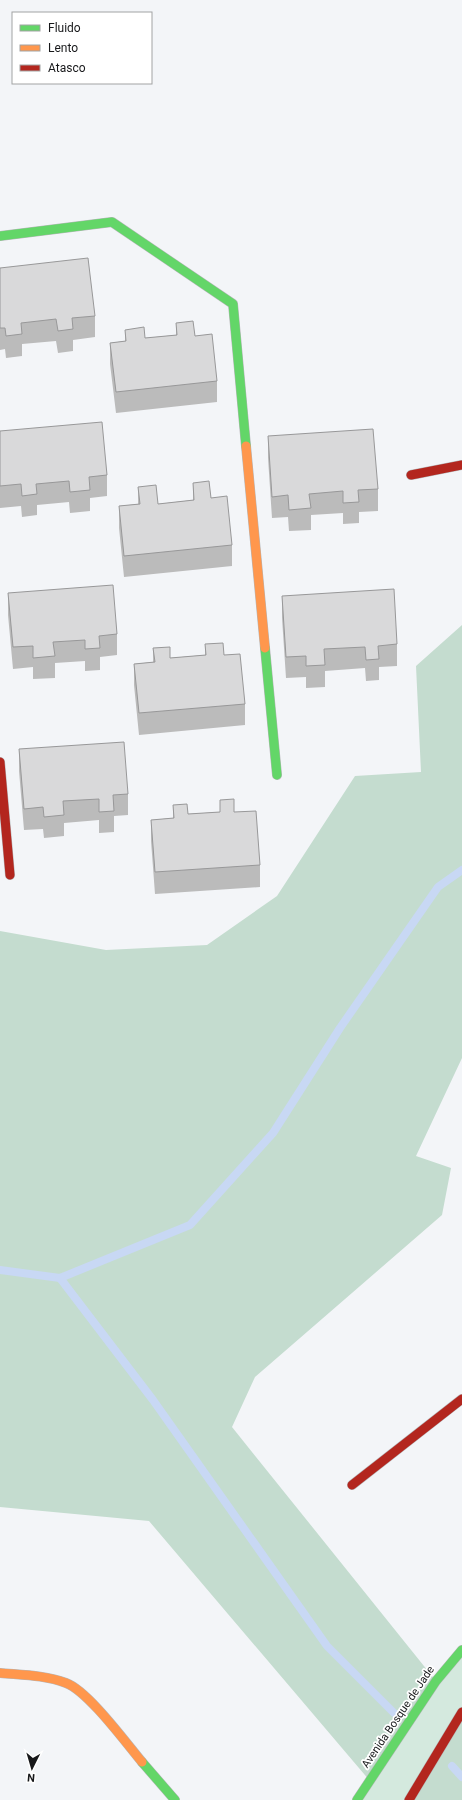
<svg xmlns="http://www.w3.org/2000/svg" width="462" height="1800" viewBox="0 0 462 1800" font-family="Roboto,sans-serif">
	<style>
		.green { fill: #d4e9de }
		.forest { fill: #c4dccf }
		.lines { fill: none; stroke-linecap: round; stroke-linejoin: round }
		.stream { stroke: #c8d8f4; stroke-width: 8 }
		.fast-casing { stroke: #b5b6b8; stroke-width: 10 }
		.slow-casing { stroke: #b5b6b8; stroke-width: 10 }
		.jam-casing { stroke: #b5b6b8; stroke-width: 10 }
		.fast { stroke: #63d668; stroke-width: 9 }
		.slow { stroke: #ff974d; stroke-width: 9 }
		.jam { stroke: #b3261e; stroke-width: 9 }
		.wall { fill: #bbb }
		.building { fill: #d9d9da; stroke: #989899 }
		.labels { text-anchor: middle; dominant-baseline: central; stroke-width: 3.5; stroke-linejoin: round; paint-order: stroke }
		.street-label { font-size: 11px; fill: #17181a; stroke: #fff }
	</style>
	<rect width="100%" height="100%" fill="#f3f5f8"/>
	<!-- green -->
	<path class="green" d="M462,1650V1712L409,1800H356Z"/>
	<!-- forest -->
	<g class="forest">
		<path d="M462,625V1058L416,1156L451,1168L442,1215L255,1377L232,1427L436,1681L370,1781L149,1521L0,1507V931L106,950L207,945L277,896L355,776L421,772L416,666Z"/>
		<path d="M462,1712V1800H409Z"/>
	</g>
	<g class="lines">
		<!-- stream -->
		<g class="stream">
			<path d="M0,1270L60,1278L190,1225L273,1133L340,1028L438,887L462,870"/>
			<path d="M60,1278L153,1400L327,1646L394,1713"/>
			<path d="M452,1766L462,1777"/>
		</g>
		<!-- fast casing -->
		<g class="fast-casing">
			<g id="fast">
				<path d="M0,236L112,222L233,304L246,446"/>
				<path d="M265,648L277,775"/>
				<path d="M142,1762L175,1800"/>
				<path d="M357,1800L436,1681L462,1650"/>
			</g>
		</g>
		<!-- slow casing -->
		<g class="slow-casing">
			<g id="slow">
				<path d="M246,446L265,648"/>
				<path d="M0,1673C22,1675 45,1675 66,1683C88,1691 126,1743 142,1762"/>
			</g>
		</g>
		<!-- jam casing -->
		<g class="jam-casing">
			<g id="jam">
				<path d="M411,475L462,465"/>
				<path d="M0,762L10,875"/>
				<path d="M352,1485L462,1399"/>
				<path d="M409,1800L462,1712"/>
			</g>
		</g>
		<!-- fast -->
		<use href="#fast" class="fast"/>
		<!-- slow -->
		<use href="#slow" class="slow"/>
		<!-- jam -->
		<use href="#jam" class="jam"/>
	</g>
	<!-- wall -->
	<g class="wall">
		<path d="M0,268L95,316V337L73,340V351L58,353L56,341L22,344V356L6,358L5,349L0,350Z"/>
		<path d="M176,323L195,336L217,381V402L116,413L110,364V343L125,341V330L145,338L176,335Z"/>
		<path d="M0,431L107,475V496L90,498V511L70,513L69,502L37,505V515L22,517L21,506L0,508Z"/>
		<path d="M268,436L378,489V511L359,512V523L343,524V513L311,515V530L289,531L288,517L272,518L268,458Z"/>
		<path d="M193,483L211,498L232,545V566L124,577L119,528V506L138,504V487L158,504L193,500Z"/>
		<path d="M8,593L117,634V655L100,657V670L85,671V661L55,663V678L33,679V667L13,669L8,615Z"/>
		<path d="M282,596L397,644V666L379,667V680L366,681L365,668L325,671V687L306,688V677L286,678L282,618Z"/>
		<path d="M205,644L224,655L245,704V725L139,735L134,685V664L153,662V648L170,658L205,655Z"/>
		<path d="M19,749L128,794V815L114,816V832L99,833V820L64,823V836L44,838L43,829L24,830L19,771Z"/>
		<path d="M220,800L234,812L260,865V887L155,894L151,841V820L173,818V805L188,814L220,812Z"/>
	</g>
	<!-- building -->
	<g class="building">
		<path d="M88,258L95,316L72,318L73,329L58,331L56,319L21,323L22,334L6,336L5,328H0V268Z"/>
		<path d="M193,321L195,336L212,334L217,381L116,392L110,343L126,341L125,330L144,327L145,338L177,335L176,323Z"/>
		<path d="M102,422L107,475L89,477L90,490L70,492L69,481L36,484L37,494L22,496L21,484L0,486V431Z"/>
		<path d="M373,429L378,489L358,490L359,502L343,503V491L309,494L311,508L289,510L288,495L272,497L268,436Z"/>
		<path d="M209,481L211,498L227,496L232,545L124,556L119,506L140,504L138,487L156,485L158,504L194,500L193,483Z"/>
		<path d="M113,585L117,634L99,636L100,648L85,649V640L53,642L55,656L33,658V646L13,647L8,593Z"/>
		<path d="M394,589L397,644L378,646L379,659L366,660L365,647L324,649L325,665L306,666V656L286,657L282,596Z"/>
		<path d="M223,643L224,655L240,654L245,704L139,713L134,664L155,662L153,648L170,647V658L206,655L205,644Z"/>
		<path d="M124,742L128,794L113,795L114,811L99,812V799L63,801L64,815L44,817L43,807L24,809L19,749Z"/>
		<path d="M234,799V812L256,811L260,865L155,872L151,820L174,818L173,805L187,804L188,814L220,812V800Z"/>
	</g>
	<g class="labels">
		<!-- street labels -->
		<g class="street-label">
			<text transform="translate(398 1717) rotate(-56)">Avenida Bosque de Jade</text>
		</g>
	</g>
	<!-- legend -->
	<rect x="12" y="12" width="140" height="72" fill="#ffffff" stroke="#a2a3a3"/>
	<rect x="20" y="25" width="20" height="6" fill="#63d668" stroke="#a2a3a3"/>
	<text x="48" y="32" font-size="12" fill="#17181a">Fluido</text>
	<rect x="20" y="45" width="20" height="6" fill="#ff974d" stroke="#a2a3a3"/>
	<text x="48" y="52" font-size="12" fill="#17181a">Lento</text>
	<rect x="20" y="65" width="20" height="6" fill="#b3261e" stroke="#a2a3a3"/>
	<text x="48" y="72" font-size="12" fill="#17181a">Atasco</text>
	<!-- north arrow -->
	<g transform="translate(32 1768) rotate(185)" stroke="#ffffff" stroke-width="3" paint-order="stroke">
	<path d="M0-3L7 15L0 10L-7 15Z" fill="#17181a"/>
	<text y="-6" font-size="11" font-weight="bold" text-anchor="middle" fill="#17181a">N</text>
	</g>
</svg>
